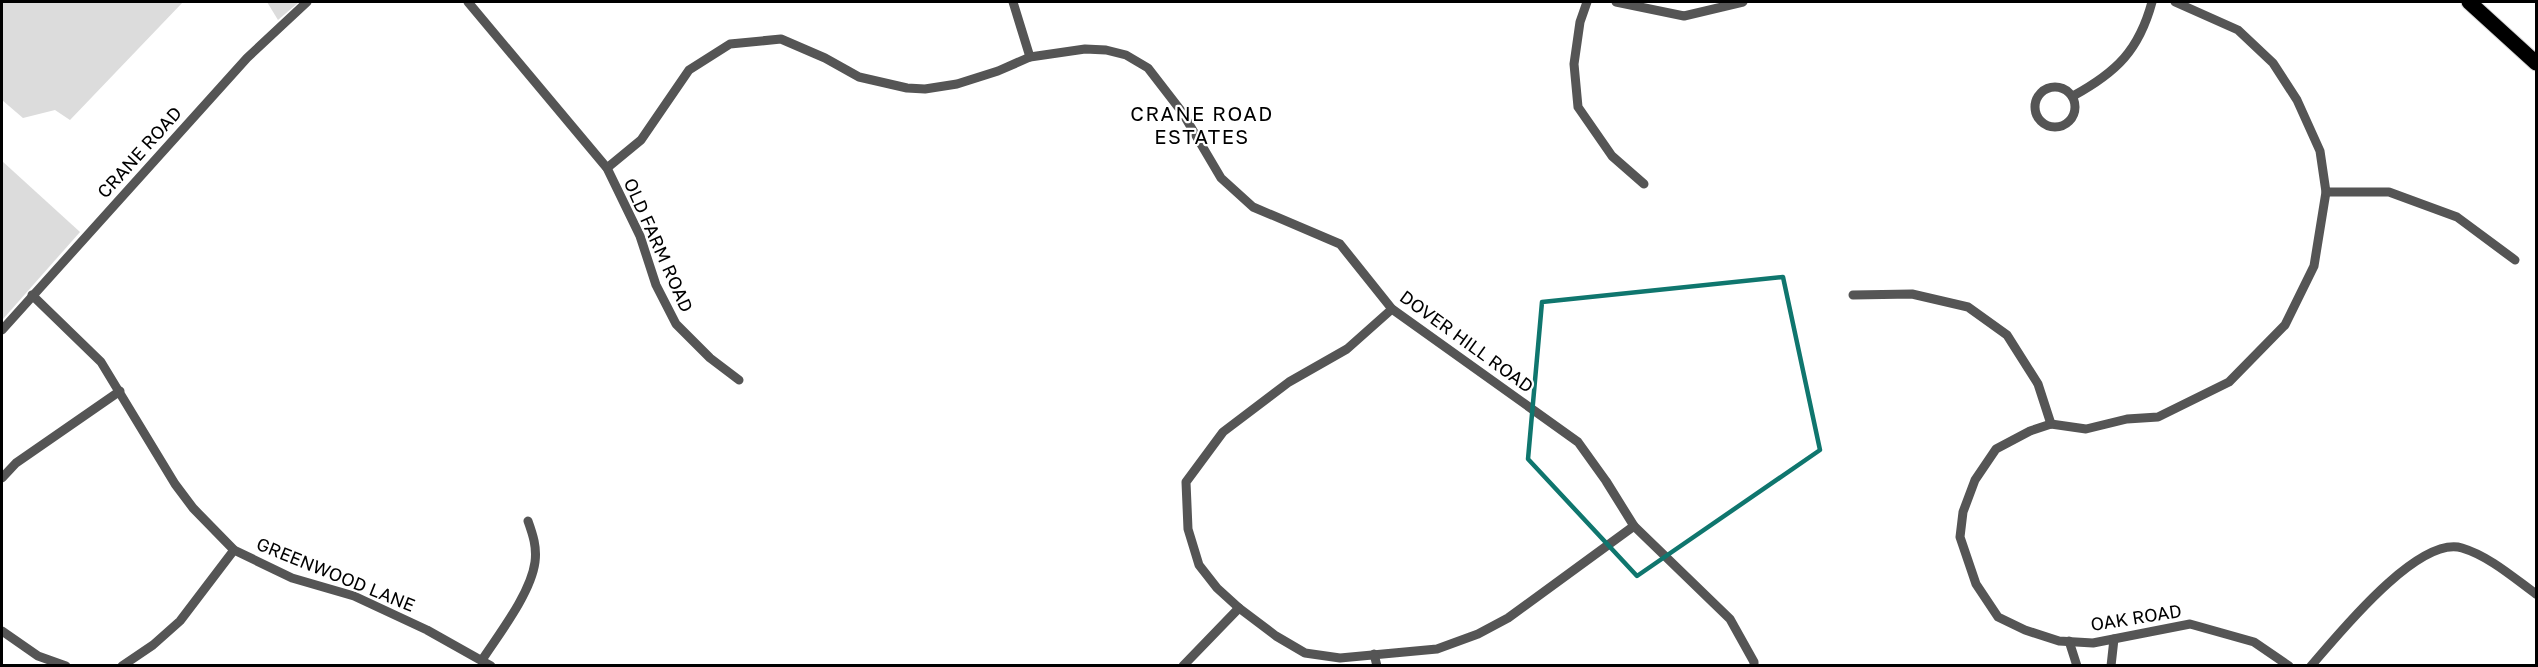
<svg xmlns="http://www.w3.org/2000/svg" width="2538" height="667" viewBox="0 0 2538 667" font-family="'Golos Text',sans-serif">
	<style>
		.green { fill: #dcdcdc }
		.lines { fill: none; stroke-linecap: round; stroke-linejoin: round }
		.primary-casing { stroke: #dbdbdb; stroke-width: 17 }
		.minor { stroke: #555; stroke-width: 9 }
		.primary { stroke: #000; stroke-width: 15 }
		.marked { fill: none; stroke: #0f766e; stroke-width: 4.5; stroke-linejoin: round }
		.labels { text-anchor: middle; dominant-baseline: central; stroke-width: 4.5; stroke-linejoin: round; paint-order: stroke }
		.street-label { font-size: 18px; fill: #000; stroke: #fff }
		.neighbourhood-label { font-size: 20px; letter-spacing: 1.5px; fill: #000; stroke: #fff }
	</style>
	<rect width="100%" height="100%" fill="#fff"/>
	<!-- green -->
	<g class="green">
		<path d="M2,2H183L70,120L55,110L23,118L2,100Z"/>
		<path d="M267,2H299L278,20Z"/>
		<path d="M2,161L80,232L3,319L2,318Z"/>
	</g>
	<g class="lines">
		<!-- primary casing -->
		<g class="primary-casing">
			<path id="primary" d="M2469,2L2536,63"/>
		</g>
		<!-- minor -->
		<g class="minor">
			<path d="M468,2L607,168L640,236L656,285L676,324L710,358L739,380"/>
			<path d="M1013,2L1030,57"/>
			<path d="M1587,2L1580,22L1574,64L1578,107L1612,156L1644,184"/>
			<path d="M1616,2L1684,16L1743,2"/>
			<path d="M2175,2L2238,30L2273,63L2297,100L2320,151L2326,192L2314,266L2285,325L2229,382L2158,417L2127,419L2086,429L2051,424L2030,431L1996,449L1975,480L1963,512L1960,537L1976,584L1998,617L2025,630L2059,641L2093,643L2190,624L2254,642L2289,666"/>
			<circle cx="2055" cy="107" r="20"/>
			<path d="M2073,96C2117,72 2139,50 2152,2"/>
			<path d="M607,168L641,140L689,70L730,44L781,39L825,58L859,77L907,88L925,89L957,84L998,71L1030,57L1085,49L1106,50L1126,55L1148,68L1182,112L1221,178L1253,207L1340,244L1392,309L1578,442L1606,481L1634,526L1730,619L1754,662V666"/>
			<path d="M2326,192H2389L2457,217L2515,260"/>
			<path d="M32,295L101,362L175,484L193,508L234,550L292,578L354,596L427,630L491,666"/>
			<path d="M1853,295L1912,294L1968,307L2007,335L2038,384L2051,424"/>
			<path d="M1392,309L1347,349L1289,382L1223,432L1186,482L1188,529L1199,565L1217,588L1239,608L1276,636L1305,653L1340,658L1437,649L1478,634L1508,618L1634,526"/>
			<path d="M2,330L247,58L307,2"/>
			<path d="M2,478L16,463L120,391"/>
			<path d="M2,631L38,656L66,666"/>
			<path d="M2069,641L2077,666"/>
			<path d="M1374,654L1377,666"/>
			<path d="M482,660C499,634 531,593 535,562C537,547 533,535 528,521"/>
			<path d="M122,666L153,645L180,621L234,550"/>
			<path d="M1183,666L1239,608"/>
			<path d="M2111,666L2114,639"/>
			<path d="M2311,666C2338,635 2418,535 2462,548C2489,556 2514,578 2536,594"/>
		</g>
		<!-- primary -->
		<use href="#primary" class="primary"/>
	</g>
	<!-- marked area -->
	<path class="marked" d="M1783,277L1820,450L1637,576L1528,459L1542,302Z"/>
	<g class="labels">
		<!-- street labels -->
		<g class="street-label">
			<text transform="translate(139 152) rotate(-48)">CRANE ROAD</text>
			<text transform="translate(659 245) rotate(66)">OLD FARM ROAD</text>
			<text transform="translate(1467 341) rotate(36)">DOVER HILL ROAD</text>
			<text transform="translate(336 574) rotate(22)">GREENWOOD LANE</text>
			<text transform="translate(2136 617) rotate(-9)">OAK ROAD</text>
		</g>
		<!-- neighbourhood labels -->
		<g class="neighbourhood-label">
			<text x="1202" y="113">CRANE ROAD<tspan x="1202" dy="23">ESTATES</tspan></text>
		</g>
	</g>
	<!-- border -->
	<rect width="2538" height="667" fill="none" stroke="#000000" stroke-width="6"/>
</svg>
